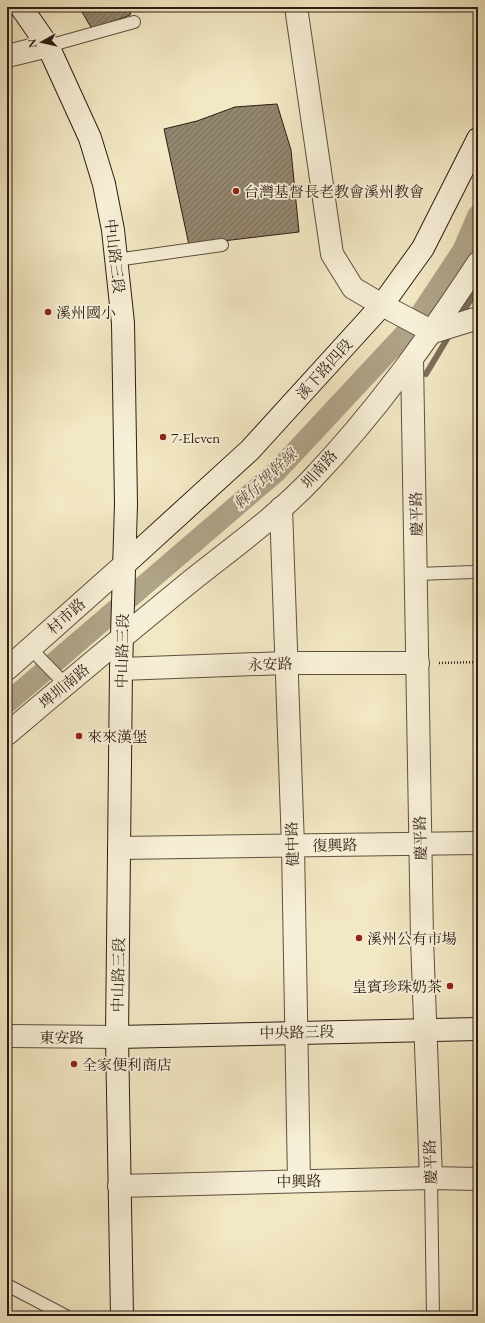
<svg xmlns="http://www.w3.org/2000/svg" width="485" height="1323" viewBox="0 0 485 1323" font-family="'EB Garamond','Noto Serif TC',serif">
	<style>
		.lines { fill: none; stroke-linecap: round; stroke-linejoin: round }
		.stream { stroke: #7b6d5a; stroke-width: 6 }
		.canal { stroke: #afa388; stroke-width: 21 }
		.building { fill: url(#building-hatch); stroke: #2d1c15 }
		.lane-casing { stroke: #5e4f40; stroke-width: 14 }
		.street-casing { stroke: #5e4f40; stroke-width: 24 }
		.secondary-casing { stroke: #2d1c15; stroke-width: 24 }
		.path { stroke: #2d1c15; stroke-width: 2.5; stroke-dasharray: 1 2; stroke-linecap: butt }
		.lane { stroke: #f7f0d8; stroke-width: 12 }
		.street { stroke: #f7f0d8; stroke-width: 22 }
		.secondary { stroke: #f7f0d8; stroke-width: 22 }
		.poi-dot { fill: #8f2418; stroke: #f7f0d8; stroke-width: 1.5 }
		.labels { text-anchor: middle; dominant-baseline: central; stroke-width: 3.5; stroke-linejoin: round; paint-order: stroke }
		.poi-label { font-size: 15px; fill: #2d1c15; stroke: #f7f0d8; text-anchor: start }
		.street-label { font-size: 15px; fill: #2d1c15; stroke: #f7f0d8 }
		.water-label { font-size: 16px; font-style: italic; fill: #615243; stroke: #f7f0d8 }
	</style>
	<defs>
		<pattern id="building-hatch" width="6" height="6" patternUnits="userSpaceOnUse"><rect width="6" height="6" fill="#93866f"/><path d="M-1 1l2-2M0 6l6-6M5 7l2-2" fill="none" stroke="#786d5a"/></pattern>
	</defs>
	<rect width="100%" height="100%" fill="#f2e8c3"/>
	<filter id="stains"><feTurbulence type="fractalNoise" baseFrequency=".005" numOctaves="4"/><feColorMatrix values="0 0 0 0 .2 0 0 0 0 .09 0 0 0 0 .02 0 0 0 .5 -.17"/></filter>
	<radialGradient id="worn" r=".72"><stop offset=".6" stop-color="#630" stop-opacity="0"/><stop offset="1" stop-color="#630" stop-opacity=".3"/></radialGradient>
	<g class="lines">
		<!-- stream -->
		<g class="stream">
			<path d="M460,317L478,288"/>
			<path d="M426,374L450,334"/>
		</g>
		<!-- canal -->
		<path class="canal" d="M7,703L276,472L414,324L463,250L478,215"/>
	</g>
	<!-- building -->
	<g class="building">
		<path d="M79,7H132L130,15L92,29Z"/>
		<path d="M277,104L291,150L299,232L189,245L164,129L197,121L235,107Z"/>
	</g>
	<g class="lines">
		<!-- lane casing -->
		<g class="lane-casing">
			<g id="lane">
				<path d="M48,46L134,22"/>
				<path d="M116,260L222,245"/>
				<path d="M417,574L473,572L478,570"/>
				<path d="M30,648L66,685"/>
				<path d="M431,1178L433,1316"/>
				<path d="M7,1285L66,1316"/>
			</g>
		</g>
		<!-- street casing -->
		<g class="street-casing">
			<g id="street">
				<path d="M296,7L332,254L353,288L382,305L433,332L478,318"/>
				<path d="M7,56L48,46"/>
				<path d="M412,360L422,939L431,1178"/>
				<path d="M281,508L293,846L299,1181"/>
				<path d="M7,669L125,564"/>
				<path d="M121,669L285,663H418"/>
				<path d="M7,734C66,684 126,634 186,585C228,551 274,519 312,479C375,413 428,339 478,263"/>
				<path d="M119,848L478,843"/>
				<path d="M7,1036L117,1037"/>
				<path d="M119,1186L431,1178L478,1179"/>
			</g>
		</g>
		<!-- secondary casing -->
		<g class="secondary-casing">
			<g id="secondary">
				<path d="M21,7L48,46L90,138L104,184L113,230L123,323L126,504L121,669L117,1037L122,1316"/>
				<path d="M125,564L250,450L382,305L423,248L478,139"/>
				<path d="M117,1037L478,1029"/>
			</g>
		</g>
		<!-- path -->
		<g class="path">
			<path d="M475,339L478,362"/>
			<path d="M439,663L478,662"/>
		</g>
		<!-- lane -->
		<use href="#lane" class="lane"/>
		<!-- street -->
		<use href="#street" class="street"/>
		<!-- secondary -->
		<use href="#secondary" class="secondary"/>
	</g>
	<!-- markers -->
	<g class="poi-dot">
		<circle cx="236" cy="191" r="4"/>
		<circle cx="48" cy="312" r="4"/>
		<circle cx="163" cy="437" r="4"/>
		<circle cx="79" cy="736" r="4"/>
		<circle cx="359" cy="938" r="4"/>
		<circle cx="450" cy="986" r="4"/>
		<circle cx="74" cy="1064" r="4"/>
	</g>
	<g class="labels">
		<!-- poi labels -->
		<g class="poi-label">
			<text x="244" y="191">台灣基督長老教會溪州教會</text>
			<text x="56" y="312">溪州國小</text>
			<text x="171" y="437">7-Eleven</text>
			<text x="87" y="736">來來漢堡</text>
			<text x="367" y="938">溪州公有市場</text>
			<text x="442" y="986" text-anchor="end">皇賓珍珠奶茶</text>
			<text x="82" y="1064">全家便利商店</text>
		</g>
		<!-- street labels -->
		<g class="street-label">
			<text transform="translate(115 256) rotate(83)">中山路三段</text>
			<text transform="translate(324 369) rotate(-48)">溪下路四段</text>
			<text transform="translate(319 469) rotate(-48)">圳南路</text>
			<text transform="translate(416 514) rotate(-91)">慶平路</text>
			<text transform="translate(66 616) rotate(-42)">村市路</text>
			<text transform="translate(122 651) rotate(-89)">中山路三段</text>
			<text transform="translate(270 664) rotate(-2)">永安路</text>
			<text transform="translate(64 686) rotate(-40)">埤圳南路</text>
			<text transform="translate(420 838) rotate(-91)">慶平路</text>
			<text transform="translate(292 844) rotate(-92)">健中路</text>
			<text transform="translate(335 845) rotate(-1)">復興路</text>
			<text transform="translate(118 975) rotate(-89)">中山路三段</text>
			<text transform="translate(297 1032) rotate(-1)">中央路三段</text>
			<text x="62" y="1037">東安路</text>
			<text transform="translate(430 1162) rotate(-92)">慶平路</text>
			<text transform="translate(299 1181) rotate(-1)">中興路</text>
		</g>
		<!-- water labels -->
		<g class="water-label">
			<text transform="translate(265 479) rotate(-43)">棘仔埤幹線</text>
		</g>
	</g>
	<!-- margin -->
	<rect width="485" height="1323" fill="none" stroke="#f2e8c3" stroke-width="24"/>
	<rect x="8" y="8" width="469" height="1307" fill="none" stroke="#2d1c15" stroke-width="2"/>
	<rect x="12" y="12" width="461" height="1299" fill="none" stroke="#2d1c15"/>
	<!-- north arrow -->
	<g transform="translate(42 42) rotate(262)" stroke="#f7f0d8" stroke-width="3" paint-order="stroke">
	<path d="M0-3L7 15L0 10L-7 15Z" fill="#2d1c15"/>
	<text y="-6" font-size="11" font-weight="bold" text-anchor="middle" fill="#2d1c15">N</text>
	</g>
	<rect width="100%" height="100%" filter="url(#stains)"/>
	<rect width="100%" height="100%" fill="url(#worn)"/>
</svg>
